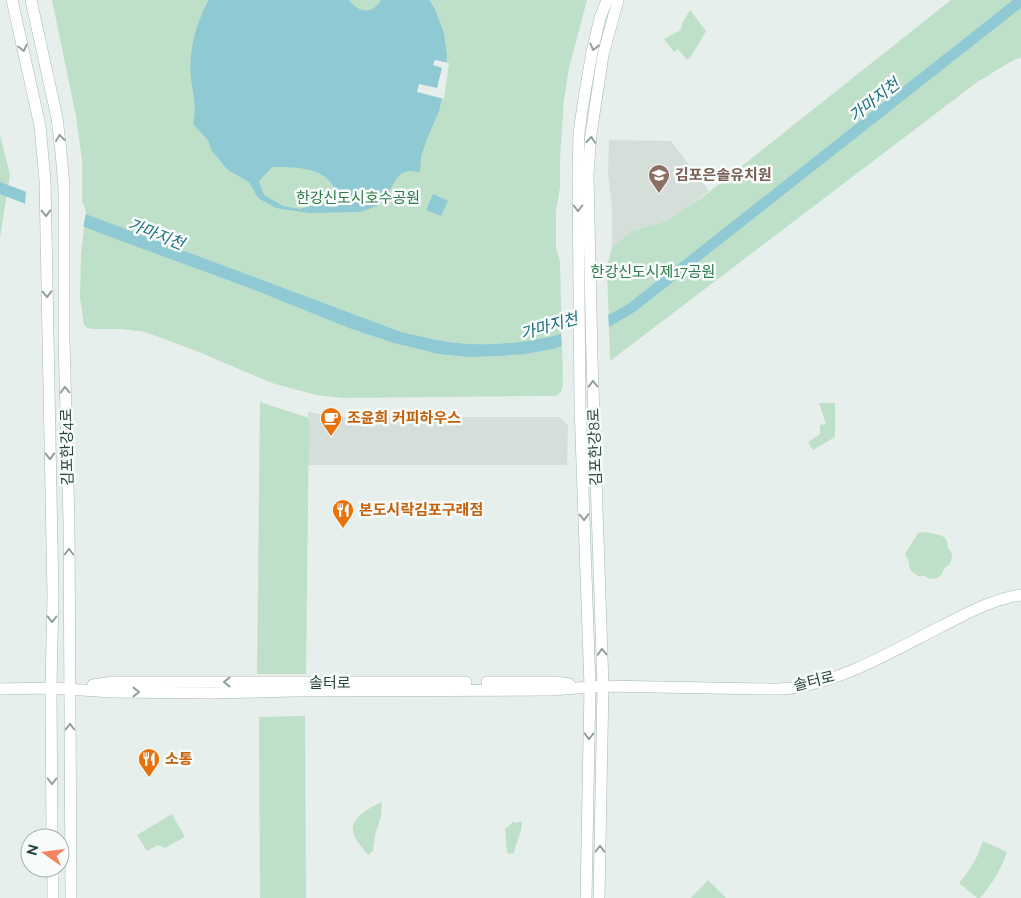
<svg xmlns="http://www.w3.org/2000/svg" width="1021" height="898" viewBox="0 0 1021 898" font-family="Raleway,'Noto Sans KR',sans-serif">
	<style>
		.built { fill: #d4dfda }
		.green { fill: #bfe0c8 }
		.water { fill: #8ec9d4; fill-rule: evenodd }
		.pier { fill: #e6efeb }
		.lines { fill: none; stroke-linecap: round; stroke-linejoin: round }
		.tertiary-casing { stroke: #a8b8b2; stroke-width: 12 }
		.tertiary { stroke: #fff; stroke-width: 11 }
		.oneway { stroke: #92a09c }
		.labels { text-anchor: middle; dominant-baseline: central; stroke-width: 5; stroke-linejoin: round; paint-order: stroke }
		.education-label { font-size: 15px; font-weight: bold; fill: #785e54; stroke: #f7fbf9; text-anchor: start }
		.park-label { font-size: 15px; fill: #2d7a4b; stroke: #f7fbf9 }
		.food-label { font-size: 15px; font-weight: bold; fill: #c56008; stroke: #f7fbf9; text-anchor: start }
		.street-label { font-size: 15px; fill: #24423a; stroke: #f7fbf9 }
		.water-label { font-size: 16px; font-style: italic; fill: #1c6f80; stroke: #f7fbf9 }
	</style>
	<rect width="100%" height="100%" fill="#e6efeb"/>
	<!-- built -->
	<g class="built">
		<path d="M609,140L671,141L709,191L673,218L667,221L632,231L612,247V206L608,174Z"/>
		<path d="M308,412L337,417H559L568,425L567,465H307Z"/>
	</g>
	<!-- green -->
	<g class="green">
		<path d="M52,0H587L569,68L564,100L560,158V188L556,210V247L560,262L563,385L561,392L555,396H545L344,398L316,395L272,383L194,350L145,332L122,329H94L87,328L84,325L80,297L81,254L86,211L82,201V161L76,116Z"/>
		<path d="M951,0H1021V57L1010,62L976,83L610,361L607,267L612,247L632,231L667,221L704,196Z"/>
		<path d="M690,10L706,31L690,58L687,60L678,49L674,52L664,39L681,30L682,23Z"/>
		<path d="M0,135L10,175L0,238Z"/>
		<path d="M260,402L309,418L306,674H257Z"/>
		<path d="M819,403H835V437L813,450L808,442L820,434V425L826,424Z"/>
		<path d="M926,532C937,535 948,533 948,548C955,554 952,565 944,568C943,578 932,582 925,576H918L912,572L909,566V562L905,554L918,533Z"/>
		<path d="M305,716L306,898H260L259,717Z"/>
		<path d="M382,802L381,816L375,835L373,851L368,855C363,848 354,839 353,831C350,818 372,806 382,802Z"/>
		<path d="M172,814L185,837L165,848L158,845L147,851L137,835Z"/>
		<path d="M520,821L522,822C522,833 516,842 514,853L509,854L507,852L505,829L513,822L517,823Z"/>
		<path d="M983,841L1007,852C1001,869 992,884 980,898H977L959,883C970,870 978,857 983,841Z"/>
		<path d="M708,880L726,898H691Z"/>
	</g>
	<!-- water -->
	<g class="water">
		<path d="M209,0H349C359,13 372,15 381,0H429L435,9L444,33L447,56L442,98L439,111L427,139L421,156L420,172L408,171L401,174L396,179L390,190L377,206L360,212L309,213L276,208L258,198L249,182L228,170L212,151L208,140L193,124C197,107 193,95 191,78C188,53 196,22 209,0ZM272,167C292,167 322,166 334,187C336,190 336,195 337,199L300,209L283,206L264,195L259,181Z"/>
		<path d="M1013,0H1021V8L636,311L611,326L553,349L525,354L500,356L469,357L439,354L394,343L349,328L252,289L108,236L0,194V182L398,331C422,337 446,343 470,344C512,346 563,338 601,319C610,314 619,309 628,304Z"/>
		<path d="M433,194L448,201L441,216L426,210Z"/>
	</g>
	<!-- pier -->
	<g class="pier">
		<path d="M435,60L449,63L444,99L417,92L419,84L437,88L442,68L433,65Z"/>
		<path d="M26,189L86,212L83,229L25,206Z"/>
		<path d="M608,312L609,329L562,348L561,331L599,317Z"/>
	</g>
	<g class="lines">
		<!-- tertiary casing -->
		<g class="tertiary-casing">
			<g id="tertiary">
				<path d="M12,0L40,126L45,180L53,595L51,688L52,838"/>
				<path d="M31,0L57,118L61,152L64,187V340L69,522L71,898"/>
				<path d="M487,682H555L569,684"/>
				<path d="M93,685L114,682H466"/>
				<path d="M0,689L51,688L112,692L211,693L292,691L551,690L603,686L769,689C777,689 785,689 792,688C845,680 893,651 940,627C966,614 992,599 1021,595"/>
				<path d="M53,868V898"/>
				<path d="M586,898L590,687L580,406L578,175L579,133L584,98L592,52L600,18L607,0"/>
				<path d="M599,898L603,686L592,359L588,174L591,134L603,55L618,0"/>
			</g>
		</g>
		<!-- tertiary -->
		<use href="#tertiary" class="tertiary"/>
	</g>
	<!-- one-way arrows -->
	<defs><path id="oneway-chevron" d="M-2-3.5L2.5 0L-2 3.5" fill="none" stroke-width="1.6" stroke-linecap="round" stroke-linejoin="round" transform="scale(1.25)"/></defs>
	<g class="oneway">
		<use href="#oneway-chevron" transform="translate(594 47) rotate(103)"/>
		<use href="#oneway-chevron" transform="translate(23 48) rotate(77)"/>
		<use href="#oneway-chevron" transform="translate(60 138) rotate(-97)"/>
		<use href="#oneway-chevron" transform="translate(591 140) rotate(-86)"/>
		<use href="#oneway-chevron" transform="translate(578 208) rotate(90)"/>
		<use href="#oneway-chevron" transform="translate(46 213) rotate(89)"/>
		<use href="#oneway-chevron" transform="translate(47 294) rotate(89)"/>
		<use href="#oneway-chevron" transform="translate(593 384) rotate(-92)"/>
		<use href="#oneway-chevron" transform="translate(65 390) rotate(-91)"/>
		<use href="#oneway-chevron" transform="translate(50 456) rotate(89)"/>
		<use href="#oneway-chevron" transform="translate(584 517) rotate(88)"/>
		<use href="#oneway-chevron" transform="translate(69 552) rotate(-90)"/>
		<use href="#oneway-chevron" transform="translate(52 619) rotate(91)"/>
		<use href="#oneway-chevron" transform="translate(602 652) rotate(-92)"/>
		<use href="#oneway-chevron" transform="translate(227 682) rotate(-180)"/>
		<use href="#oneway-chevron" transform="translate(136 692)"/>
		<use href="#oneway-chevron" transform="translate(70 727) rotate(-90)"/>
		<use href="#oneway-chevron" transform="translate(589 736) rotate(91)"/>
		<use href="#oneway-chevron" transform="translate(52 781) rotate(90)"/>
		<use href="#oneway-chevron" transform="translate(600 849) rotate(-89)"/>
	</g>
	<!-- icons -->
	<defs>
		<g id="school-pin" transform="scale(1.125)"><path d="M0 17L-7.5 6A9.5 9.5 0 1 1 7.5 6Z" fill="#8d6e63" stroke="#f7fbf9"/><path d="M0-5L7-2L0 1L-7-2ZM-4 1L0 2.5L4 1V4Q0 6-4 4Z" fill="#fff"/></g>
		<g id="cafe-pin" transform="scale(1.125)"><path d="M0 17L-7.5 6A9.5 9.5 0 1 1 7.5 6Z" fill="#e8710a" stroke="#f7fbf9"/><path d="M-5.5-4.5H6V0H3Q3 3.5 0 3.5H-2.5Q-5.5 3.5-5.5 0ZM3-3.2v2h1.7v-2ZM-6 4.5H4V6H-6Z" fill="#fff"/></g>
		<g id="restaurant-pin" transform="scale(1.125)"><path d="M0 17L-7.5 6A9.5 9.5 0 1 1 7.5 6Z" fill="#e8710a" stroke="#f7fbf9"/><path d="M-5-6h1v4h1v-4h1v4h1v-4h1v5L-1.5 .5V6h-2V.5L-5-1ZM5-6V6H3V1.5H1.5Q1.5-4 5-6Z" fill="#fff"/></g>
	</defs>
	<g fill-rule="evenodd">
		<use href="#school-pin" x="659" y="175"/>
		<use href="#cafe-pin" x="331" y="418"/>
		<use href="#restaurant-pin" x="343" y="510"/>
		<use href="#restaurant-pin" x="149" y="759"/>
	</g>
	<g class="labels">
		<!-- education labels -->
		<g class="education-label">
			<text x="675" y="175">김포은솔유치원</text>
		</g>
		<!-- park labels -->
		<g class="park-label">
			<text x="358" y="198">한강신도시호수공원</text>
			<text x="653" y="272">한강신도시제17공원</text>
		</g>
		<!-- food labels -->
		<g class="food-label">
			<text x="347" y="418">조윤희 커피하우스</text>
			<text x="359" y="510">본도시락김포구래점</text>
			<text x="165" y="759">소통</text>
		</g>
		<!-- street labels -->
		<g class="street-label">
			<text transform="translate(67 447) rotate(-91)">김포한강4로</text>
			<text transform="translate(595 447) rotate(-92)">김포한강8로</text>
			<text transform="translate(814 681) rotate(-14)">솔터로</text>
			<text x="330" y="683">솔터로</text>
		</g>
		<!-- water labels -->
		<g class="water-label">
			<text transform="translate(874 100) rotate(-38)">가마지천</text>
			<text transform="translate(156 234) rotate(21)">가마지천</text>
			<text transform="translate(549 326) rotate(-16)">가마지천</text>
		</g>
	</g>
	<!-- north arrow -->
	<g transform="translate(45 853) rotate(284)"><circle r="24" fill="#f7fbf9" stroke="#a3b1ad"/>
	<path d="M0-4L9 19L0 12L-9 19Z" fill="#f4845f"/>
	<text y="-8" font-size="14" font-weight="bold" text-anchor="middle" fill="#24423a">N</text>
	</g>
</svg>
